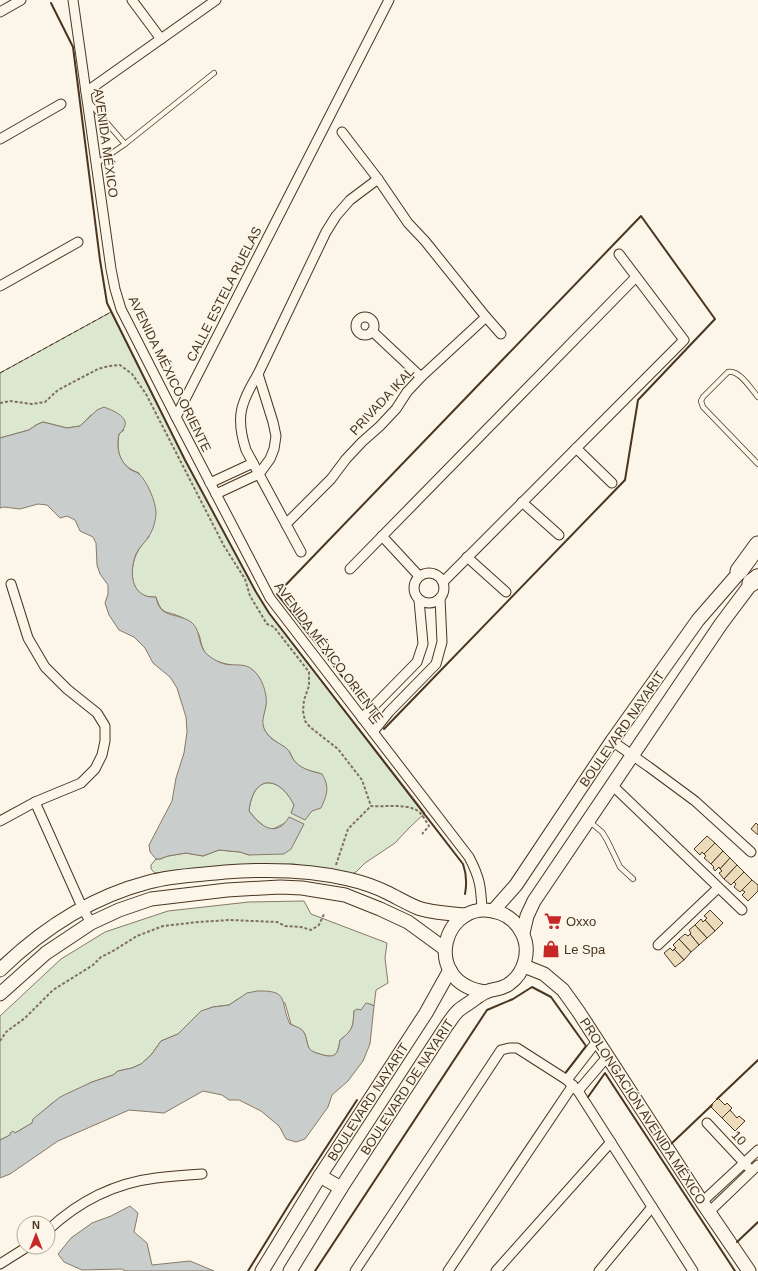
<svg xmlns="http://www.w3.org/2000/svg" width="758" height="1271" viewBox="0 0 758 1271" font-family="Helvetica,sans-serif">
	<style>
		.green { fill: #dce7d0; stroke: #887966 }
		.water { fill: #c9cecd; stroke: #887966 }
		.building { fill: #ecdcbc; stroke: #4a3520 }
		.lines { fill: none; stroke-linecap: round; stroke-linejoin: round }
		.lane-casing { stroke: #4a3520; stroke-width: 6 }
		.street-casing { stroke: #4a3520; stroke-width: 11 }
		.secondary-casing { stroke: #4a3520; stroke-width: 15 }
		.highway-casing { stroke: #4a3520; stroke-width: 19 }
		.path { stroke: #7f6f5c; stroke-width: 2; stroke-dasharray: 3 2; stroke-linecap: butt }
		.lane { stroke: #fbf6e9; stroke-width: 4.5 }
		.street { stroke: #fbf6e9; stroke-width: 9 }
		.secondary { stroke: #fbf6e9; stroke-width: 13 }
		.highway { stroke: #fbf6e9; stroke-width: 17 }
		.fence { stroke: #4a3520; stroke-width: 1; stroke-dasharray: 5 2; stroke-linecap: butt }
		.wall { stroke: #4a3520; stroke-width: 2 }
		.labels { text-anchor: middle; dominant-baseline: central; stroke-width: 3; stroke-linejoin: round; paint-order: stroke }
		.street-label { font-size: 13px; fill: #4a3520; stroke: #fbf6e9 }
		.poi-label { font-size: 13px; fill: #4a3520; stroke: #fbf6e9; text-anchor: start }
	</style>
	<rect width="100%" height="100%" fill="#fbf6e9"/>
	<!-- green -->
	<g class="green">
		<path d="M111,312L185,460L256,592L269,613L425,813L409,828L395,843L365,863L356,872L349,875L294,864L227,866L155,873L151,869V865L156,859H160L168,856L186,853L203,856L219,850L240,852L249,855L297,835L303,824L285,823L273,829L266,828L256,819L249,811C253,774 279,775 294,805L292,813L322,774C313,771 302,770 296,763C292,759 291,753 288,750C286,747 281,746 278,743C262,732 259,724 266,706L232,665C220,663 205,659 202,646C200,640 200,633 195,629C191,625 186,619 181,617C166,610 162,616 156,597C152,597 147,597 143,595C129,587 131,567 136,555C139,548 144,542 149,537L139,473C120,466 116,453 119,434L124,430L91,415L80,426L67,428L43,422L36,425L29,430L0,438V373Z"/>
		<path d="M304,901L311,914L387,943L385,958L388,983L376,990L374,1006L370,1004L361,1010L354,1011C353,1027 353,1030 340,1040C338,1055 335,1059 320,1054C316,1053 312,1052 309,1048C306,1042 307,1035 302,1030C299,1028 294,1026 291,1024L285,1003L238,999L229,1005L213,1007L202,1011L178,1034L161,1041L151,1055L141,1064L132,1068L118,1071L113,1075L92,1082L51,1104L37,1117L34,1119L32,1123L15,1133L0,1140V1016L61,959L105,932L168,911L249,902Z"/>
	</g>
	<!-- water -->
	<g class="water">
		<path d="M104,407C117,412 135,420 119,434C116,449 119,461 131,470C133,471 137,472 139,474C147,481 156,502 156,513C156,520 153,530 149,536C145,543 139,547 136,554C131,566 129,588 144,595C147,597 152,597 156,597C157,602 159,608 163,611C170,616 183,616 191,622C200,629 198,640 203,649C206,655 213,659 219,662C230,668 244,661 253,670C262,677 268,695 266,706C264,716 260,723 266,732C271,741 281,743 287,749C290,751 291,756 293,759C300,769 311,771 322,774C330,787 327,795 321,808L312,811L305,820L291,813L294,805C279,775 253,774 249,811C260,826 276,839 289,817L304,824L291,849L284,854L249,855L240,852L219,850L203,856L186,853L168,856L160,859H156L150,852L149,845L172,801L176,778L184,753L187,732L186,717L177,688L170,677L153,663L145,648L134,637L119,630L109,615L105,603L108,594V585L100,574L97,565L96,543L93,537L80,531L75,520L67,516L60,518L47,505L38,504L20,509L4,507L0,508V438L29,430L36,425L43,422L67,428L80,426L97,410Z"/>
		<path d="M257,991C291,990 279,1002 290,1024C294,1026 299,1027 302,1030C307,1035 306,1042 309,1048C312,1052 316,1053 320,1054C335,1059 338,1055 340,1040C353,1030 353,1027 354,1011L357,1009L361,1010L366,1003L370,1004L374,1006L370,1044L363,1061L348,1081L332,1095L328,1107L305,1139L296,1142L286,1139L279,1126L261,1111L239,1100H229L222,1095L203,1091L164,1113L129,1110L58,1141L10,1174L0,1178V1140L10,1135V1133L13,1131L15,1133L32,1123L33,1119L60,1097L92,1082L113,1075L118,1071L132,1068L141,1064L151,1055L161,1041L178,1034L201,1011L213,1007L229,1005L247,993Z"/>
		<path d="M130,1206L138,1213L134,1232L147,1243L152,1265L190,1261L214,1271H126L121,1269L82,1270L64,1262L58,1254L71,1238L92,1223L111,1216Z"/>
	</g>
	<!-- building -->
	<g class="building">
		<path d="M756,823L758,825V835L751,829Z"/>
		<path d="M707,836L715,843L704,854L702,852L700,855L694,849Z"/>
		<path d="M715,843L723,851L711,864L704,858L706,856L704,854Z"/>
		<path d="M723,851L730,858L720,869L719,867L715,871L713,868L714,867L711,864Z"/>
		<path d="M730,858L737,865L724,879L719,873L722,871L720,869Z"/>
		<path d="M737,865L744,872L731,885L724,879Z"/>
		<path d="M744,872L752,880L740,892L734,887L736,884L734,882Z"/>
		<path d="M752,880L758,885V891L748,901L742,895L745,892L742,890Z"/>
		<path d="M710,910L723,923L715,931L705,920L707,918L704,916Z"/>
		<path d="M701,919L703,922L705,920L715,931L707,938L695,925Z"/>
		<path d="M695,925L707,938L699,945L690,934L691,933L689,930Z"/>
		<path d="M685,934L688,936L690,934L699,945L691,952L679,939Z"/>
		<path d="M679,939L691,952L684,960L674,949L676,948L673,945Z"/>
		<path d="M670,948L673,951L674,949L684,960L675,967L664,953Z"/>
		<path d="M718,1098L725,1105L727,1103L732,1108L722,1118L710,1106Z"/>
		<path d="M730,1110L737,1118L739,1116L745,1121L735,1131L722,1118Z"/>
	</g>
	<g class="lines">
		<!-- lane casing -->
		<g class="lane-casing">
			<g id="lane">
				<path d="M89,102L125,144"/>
				<path d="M96,164L125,144L214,73"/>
				<path d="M758,397C751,389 739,369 728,372L703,397L701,401L703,407L758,464"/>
				<path d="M590,822L602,832L607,840L620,867L633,879"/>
			</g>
		</g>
		<!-- street casing -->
		<g class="street-casing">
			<g id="street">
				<path d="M73,0L111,269L115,289L121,309L176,417L270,598L469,857C480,878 481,887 482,910"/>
				<path d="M132,0L161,39"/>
				<path d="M0,12L21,0"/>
				<path d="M86,92L216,0"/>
				<path d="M342,132L378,179L408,223L425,241L486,317L501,334"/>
				<path d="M0,139L61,104"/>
				<path d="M0,286L78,242"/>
				<circle cx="365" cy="326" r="9"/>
				<path d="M372,331L421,377"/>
				<path d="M176,417L389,0"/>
				<path d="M576,448L612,483"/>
				<path d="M210,483L253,463"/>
				<path d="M216,494L259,474L270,459L274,449L276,436L273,422L258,374"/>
				<path d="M522,502L559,535"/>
				<path d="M286,524L331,479L346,459L362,442L380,426L396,409L407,392L421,377L486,317"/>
				<path d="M382,536L419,576"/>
				<path d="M301,552L246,450C235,417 241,402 258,374L326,232L336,216L350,200L378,179"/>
				<path d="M467,557L506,592"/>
				<path d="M350,569L636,277"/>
				<circle cx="429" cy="588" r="15"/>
				<path d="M443,582L684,340L619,254"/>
				<path d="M362,718L417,662L423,644L419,600"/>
				<path d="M373,732L389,712L436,664L442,642L440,598"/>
				<path d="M612,741L649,767L695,801L751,852"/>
				<path d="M612,785L742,910"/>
				<path d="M35,802L82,907L91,923"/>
				<path d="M0,821L35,802L81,783L95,769L102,755L105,741V726L97,713L67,689L45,667L28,638L11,584"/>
				<path d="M658,945L718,888"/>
				<path d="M567,1080L597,1041"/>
				<path d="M578,1091L607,1057"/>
				<path d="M707,1123L748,1167"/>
				<path d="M702,1202L758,1150"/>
				<path d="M709,1212L758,1165"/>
				<path d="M48,1230C78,1202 115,1183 156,1178C172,1176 187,1175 202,1174"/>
				<path d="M0,1264L27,1247"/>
				<path d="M355,1271L501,1050L509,1048H517L567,1080L578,1091L693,1271"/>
				<path d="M448,1271L573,1085"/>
				<path d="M496,1271L611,1142"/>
				<path d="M599,1271L652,1207"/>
			</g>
		</g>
		<!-- secondary casing -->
		<g class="secondary-casing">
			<g id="secondary">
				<path d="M493,911L516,885L612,741L698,620L745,566"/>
				<path d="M523,933L527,916L534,901L721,624L757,576"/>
				<path d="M524,966L544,974L563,990L578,1011L702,1202L749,1271"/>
				<path d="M0,970C43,928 91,897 149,882C174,875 200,875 225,872C266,869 307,869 348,879C361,882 376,887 388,893C398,898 408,904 418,908C434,913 450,914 466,915"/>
				<path d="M0,994L46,953L91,923L119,910L151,899L227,890L280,887L302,888L345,895L380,909L408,922L445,949"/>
				<path d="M320,1176L341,1188"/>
				<path d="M262,1271L320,1176L426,1013L450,970"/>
				<path d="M290,1271L341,1188L447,1025C451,1020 454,1014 459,1010C464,1006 471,1002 476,998C479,996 483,993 486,992C494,988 501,990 509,984C525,973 531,950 522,933C518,924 509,916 500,913C444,893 418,983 486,992"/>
			</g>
		</g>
		<!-- highway casing -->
		<g class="highway-casing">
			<g id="highway">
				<path d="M739,571L758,545"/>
				<path d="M751,583L758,578"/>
			</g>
		</g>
		<!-- path -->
		<g class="path">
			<path d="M0,403L10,401L32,404L45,402L58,390L98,369L109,366L120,365L132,374L146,394L224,546L245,579L250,596L267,624L274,627L309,672V686L304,700L303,711L305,721L310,727L338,749L362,780L371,806"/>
			<path d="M336,865L348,829L371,806C383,807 403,804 414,809C421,811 425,820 429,826L422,834"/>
			<path d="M0,1041L6,1032L25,1018L53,990L93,965L101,957L113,951L137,936L163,926L198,922L230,920L277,922L285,926L301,927L311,930L319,925L324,914"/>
		</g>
		<!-- lane -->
		<use href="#lane" class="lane"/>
		<!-- street -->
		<use href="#street" class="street"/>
		<!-- secondary -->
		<use href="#secondary" class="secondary"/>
		<!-- highway -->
		<use href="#highway" class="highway"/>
		<!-- fence -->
		<path class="fence" d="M0,373L111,312"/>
		<!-- wall -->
		<g class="wall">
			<path d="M51,3L73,47L100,260L107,303L185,460L256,592L269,613L463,864C467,875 467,883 465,894"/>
			<path d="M364,704L277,594L641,216L715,319L638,400L625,480L384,729"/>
			<path d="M588,1097L605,1073L735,1271"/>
			<path d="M717,1099L758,1060"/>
			<path d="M671,1144L712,1105"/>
			<path d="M737,1242L758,1222"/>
			<path d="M248,1271L290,1203L357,1100"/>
			<path d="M315,1271L487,1010L513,999L532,987L551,997L586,1046L566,1072"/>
		</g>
	</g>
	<!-- icons -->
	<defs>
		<g id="supermarket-bare" transform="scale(1.38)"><path d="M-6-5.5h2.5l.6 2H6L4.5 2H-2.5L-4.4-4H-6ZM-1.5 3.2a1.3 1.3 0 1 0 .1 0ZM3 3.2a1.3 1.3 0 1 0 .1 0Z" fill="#c62828" stroke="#fbf6e9" stroke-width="2.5" paint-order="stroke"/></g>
		<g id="shop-bare" transform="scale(1.38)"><path d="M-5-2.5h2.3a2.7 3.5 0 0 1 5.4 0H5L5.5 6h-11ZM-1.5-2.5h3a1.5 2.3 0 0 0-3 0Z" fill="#c62828" stroke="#fbf6e9" stroke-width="2.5" paint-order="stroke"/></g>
	</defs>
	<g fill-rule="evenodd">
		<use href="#supermarket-bare" x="553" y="921"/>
		<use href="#shop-bare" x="551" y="949"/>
	</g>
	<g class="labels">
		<!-- street labels -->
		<g class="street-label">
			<text transform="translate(106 143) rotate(82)">AVENIDA MÉXICO</text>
			<text transform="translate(224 294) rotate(-63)">CALLE ESTELA RUELAS</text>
			<text transform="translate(170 374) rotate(64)">AVENIDA MÉXICO ORIENTE</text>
			<text transform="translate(382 401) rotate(-47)">PRIVADA IKAL</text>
			<text transform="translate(329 652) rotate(53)">AVENIDA MÉXICO ORIENTE</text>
			<text transform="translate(622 729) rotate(-55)">BOULEVARD NAYARIT</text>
			<text transform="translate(407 1087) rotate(-57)">BOULEVARD DE NAYARIT</text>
			<text transform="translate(368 1102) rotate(-57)">BOULEVARD NAYARIT</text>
			<text transform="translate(643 1111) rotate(57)">PROLONGACIÓN AVENIDA MÉXICO</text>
			<text transform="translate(739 1138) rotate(47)">10</text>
		</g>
		<!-- poi labels -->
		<g class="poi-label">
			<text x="566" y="921">Oxxo</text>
			<text x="564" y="949">Le Spa</text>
		</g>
	</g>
	<!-- north arrow -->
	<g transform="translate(36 1235)"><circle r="19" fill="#fbf6e9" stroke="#b4a999"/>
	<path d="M0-3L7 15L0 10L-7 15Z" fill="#c62828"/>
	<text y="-6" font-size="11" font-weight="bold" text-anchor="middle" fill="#4a3520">N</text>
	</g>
</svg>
